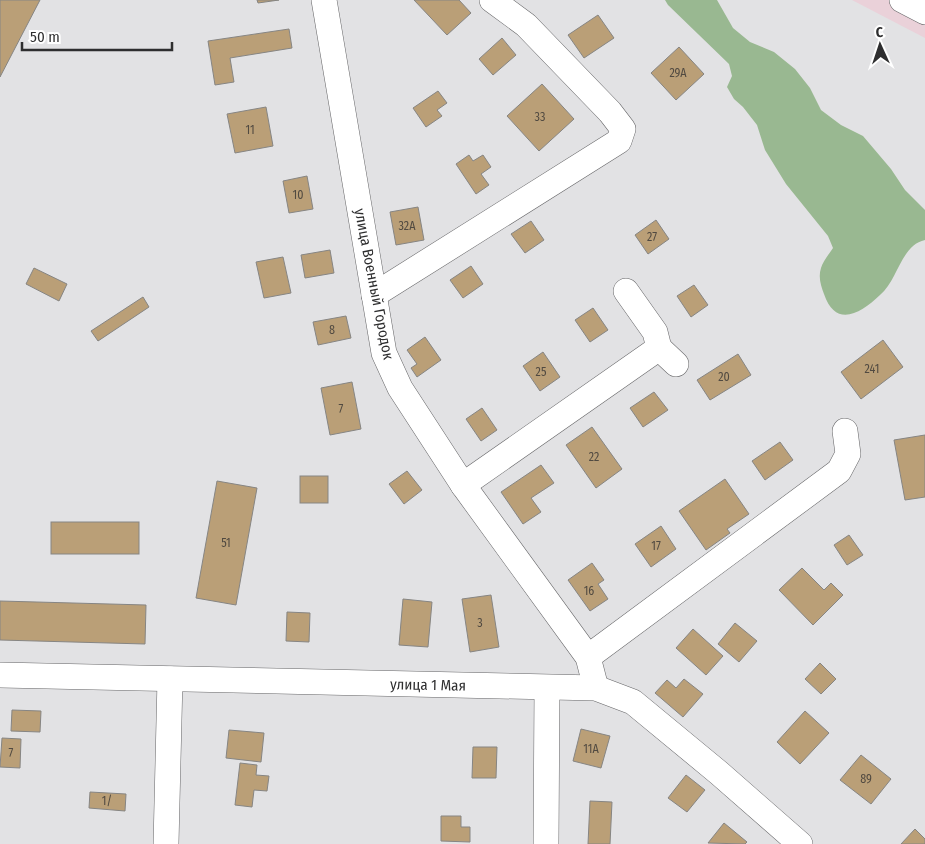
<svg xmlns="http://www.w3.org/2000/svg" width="925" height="844" viewBox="0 0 925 844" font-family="'Fira Sans Condensed',sans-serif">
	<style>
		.commercial { fill: #ead1d9 }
		.forest { fill: #99b891 }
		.building { fill: #ba9f77; stroke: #868583 }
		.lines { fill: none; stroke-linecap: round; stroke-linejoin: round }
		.minor-casing { stroke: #666668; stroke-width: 26 }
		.minor { stroke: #fff; stroke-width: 25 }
		.labels { text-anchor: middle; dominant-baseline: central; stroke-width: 4; stroke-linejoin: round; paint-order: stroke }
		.number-label { font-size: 12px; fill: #514a41 }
		.street-label { font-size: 15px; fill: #2e2e2f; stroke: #fff }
	</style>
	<rect width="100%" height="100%" fill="#e2e2e4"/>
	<!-- commercial -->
	<path class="commercial" d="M852,0H925V38Z"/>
	<!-- forest -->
	<path class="forest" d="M665,0H717L733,28L750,42L774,52L795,69L810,88L821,110L841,125L863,136L891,169L905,190L925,210V240C901,245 898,280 880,295C861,313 836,329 824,294C821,286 818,277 821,268C823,261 829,254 833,248L828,236L786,184L765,150L757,125L743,107L734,99L727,87L732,76L729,64L668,5Z"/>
	<!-- building -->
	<g class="building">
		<path d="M0,0H40L0,77Z"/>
		<path d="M257,0H279L258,3Z"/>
		<path d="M414,0H459L471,13L447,35Z"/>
		<path d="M598,15L614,38L584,58L568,35Z"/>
		<path d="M289,29L292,48L230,58L234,82L215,85L208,41Z"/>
		<path d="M502,38L516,55L493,75L479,59Z"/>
		<path d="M679,47L704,74L676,100L651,73Z"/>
		<path d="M542,84L574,119L539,151L507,116Z"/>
		<path d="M438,91L447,103L437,110L442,116L426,127L413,108Z"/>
		<path d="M266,107L273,146L235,153L227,114Z"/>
		<path d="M469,155L473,161L483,155L491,167L481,174L489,185L476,194L456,164Z"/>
		<path d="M307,176L313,209L289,213L283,181Z"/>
		<path d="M418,207L424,240L396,245L390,212Z"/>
		<path d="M656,220L669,239L648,254L635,235Z"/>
		<path d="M531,221L544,240L525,253L511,234Z"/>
		<path d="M330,250L334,273L305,278L301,255Z"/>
		<path d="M283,257L291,293L264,298L256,262Z"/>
		<path d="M471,266L483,284L463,298L450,280Z"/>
		<path d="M34,268L67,284L59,301L26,284Z"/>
		<path d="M694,285L708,305L691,317L677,296Z"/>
		<path d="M143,297L149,307L98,341L91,331Z"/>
		<path d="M593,308L608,330L590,342L575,320Z"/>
		<path d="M346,316L351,338L318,345L313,322Z"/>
		<path d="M425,337L441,360L417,377L411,368L417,364L407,350Z"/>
		<path d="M883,340L903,367L861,399L841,372Z"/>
		<path d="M543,352L560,377L540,391L523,366Z"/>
		<path d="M738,354L751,375L710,400L697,380Z"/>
		<path d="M352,382L361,429L330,435L321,388Z"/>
		<path d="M654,392L668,410L643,427L630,408Z"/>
		<path d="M482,408L497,430L481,441L466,419Z"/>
		<path d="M592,427L622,469L596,488L566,445Z"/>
		<path d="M925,435V497L905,500L894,440Z"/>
		<path d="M780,442L793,460L765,480L752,461Z"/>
		<path d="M541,465L554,483L531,498L541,512L523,524L501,492Z"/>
		<path d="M407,471L422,490L404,504L389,484Z"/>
		<rect x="300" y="476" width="28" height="27"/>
		<path d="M725,479L749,514L727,529L730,533L706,550L679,511Z"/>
		<path d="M217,481L257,488L236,605L196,598Z"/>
		<rect x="51" y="522" width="88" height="32"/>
		<path d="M661,526L676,549L651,567L635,544Z"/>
		<path d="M849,535L863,555L847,565L834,545Z"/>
		<path d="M592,563L604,580L598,584L608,599L590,611L568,580Z"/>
		<path d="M802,568L824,590L831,583L843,595L813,625L779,590Z"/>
		<path d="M491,595L499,647L470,652L462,599Z"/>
		<path d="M403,599L432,602L428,647L399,645Z"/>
		<path d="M0,601L146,605L145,644L0,640Z"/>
		<path d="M287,612L310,613L309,642L286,641Z"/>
		<path d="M735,623L757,641L739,662L718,644Z"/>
		<path d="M693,629L723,656L706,675L676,648Z"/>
		<path d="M820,663L836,679L821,694L805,679Z"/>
		<path d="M684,679L703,694L683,717L655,693L667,680L676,688Z"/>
		<path d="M12,710L41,711L40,732L11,731Z"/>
		<path d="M805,711L829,733L800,764L777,742Z"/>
		<path d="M581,729L610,736L601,768L573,761Z"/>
		<path d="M229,730L264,733L261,762L226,758Z"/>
		<path d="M2,738L21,739L20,768L0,767Z"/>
		<path d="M473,747H497L496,778H472Z"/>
		<path d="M861,755L891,779L871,804L840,780Z"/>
		<path d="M240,763L257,765L256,775L269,776L267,791L254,790L252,807L235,805Z"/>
		<path d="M686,775L705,790L687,812L668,798Z"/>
		<path d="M90,792L126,794L125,811L89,808Z"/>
		<path d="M590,801L612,802L610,844H588Z"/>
		<path d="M441,816H461V827H470V842L441,841Z"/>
		<path d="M724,823L747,842L745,844L708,843Z"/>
		<path d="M915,829L925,839V844H901Z"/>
	</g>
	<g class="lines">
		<!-- minor casing -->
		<g class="minor-casing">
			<g id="minor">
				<path d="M324,0L384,353L400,388L463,485L588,657L596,688"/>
				<path d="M902,0L925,12"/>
				<path d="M374,295L619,141L623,129L610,112L526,25L492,0"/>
				<path d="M659,348L676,364"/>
				<path d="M463,485L659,348L655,332L626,291"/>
				<path d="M588,657L839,471L848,454L845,431"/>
				<path d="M0,675L596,688L633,702L719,773L800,844"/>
				<path d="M166,844L170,679"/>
				<path d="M546,844L547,688"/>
			</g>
		</g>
		<!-- minor -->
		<use href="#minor" class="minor"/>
	</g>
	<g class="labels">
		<!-- number labels -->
		<g class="number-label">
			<text x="678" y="73">29А</text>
			<text x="540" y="117">33</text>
			<text x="250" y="130">11</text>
			<text x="298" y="195">10</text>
			<text x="407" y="226">32А</text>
			<text x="652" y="237">27</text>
			<text x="332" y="330">8</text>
			<text x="872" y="369">241</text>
			<text x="541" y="372">25</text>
			<text x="724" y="377">20</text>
			<text x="341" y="409">7</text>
			<text x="594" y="457">22</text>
			<text x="226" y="543">51</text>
			<text x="656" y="546">17</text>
			<text x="589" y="591">16</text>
			<text x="480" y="623">3</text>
			<text x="591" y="749">11А</text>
			<text x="11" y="753">7</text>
			<text x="866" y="779">89</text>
			<text x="107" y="801">1/</text>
		</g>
		<!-- street labels -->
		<g class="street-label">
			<text transform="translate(374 284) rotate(79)">улица Военный Городок</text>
			<text transform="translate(428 685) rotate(1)">улица 1 Мая</text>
		</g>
	</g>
	<!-- north arrow -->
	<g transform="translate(880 45) rotate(357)" stroke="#ffffff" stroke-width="4" paint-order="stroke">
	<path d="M0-4L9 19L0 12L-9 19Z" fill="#2e2e2f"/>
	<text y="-8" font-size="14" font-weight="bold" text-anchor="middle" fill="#2e2e2f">С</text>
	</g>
	<!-- scale -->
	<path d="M22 42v8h150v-8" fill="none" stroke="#2e2e2f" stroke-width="2.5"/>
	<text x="30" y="42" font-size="15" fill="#2e2e2f" stroke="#ffffff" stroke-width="4" paint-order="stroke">50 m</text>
</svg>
